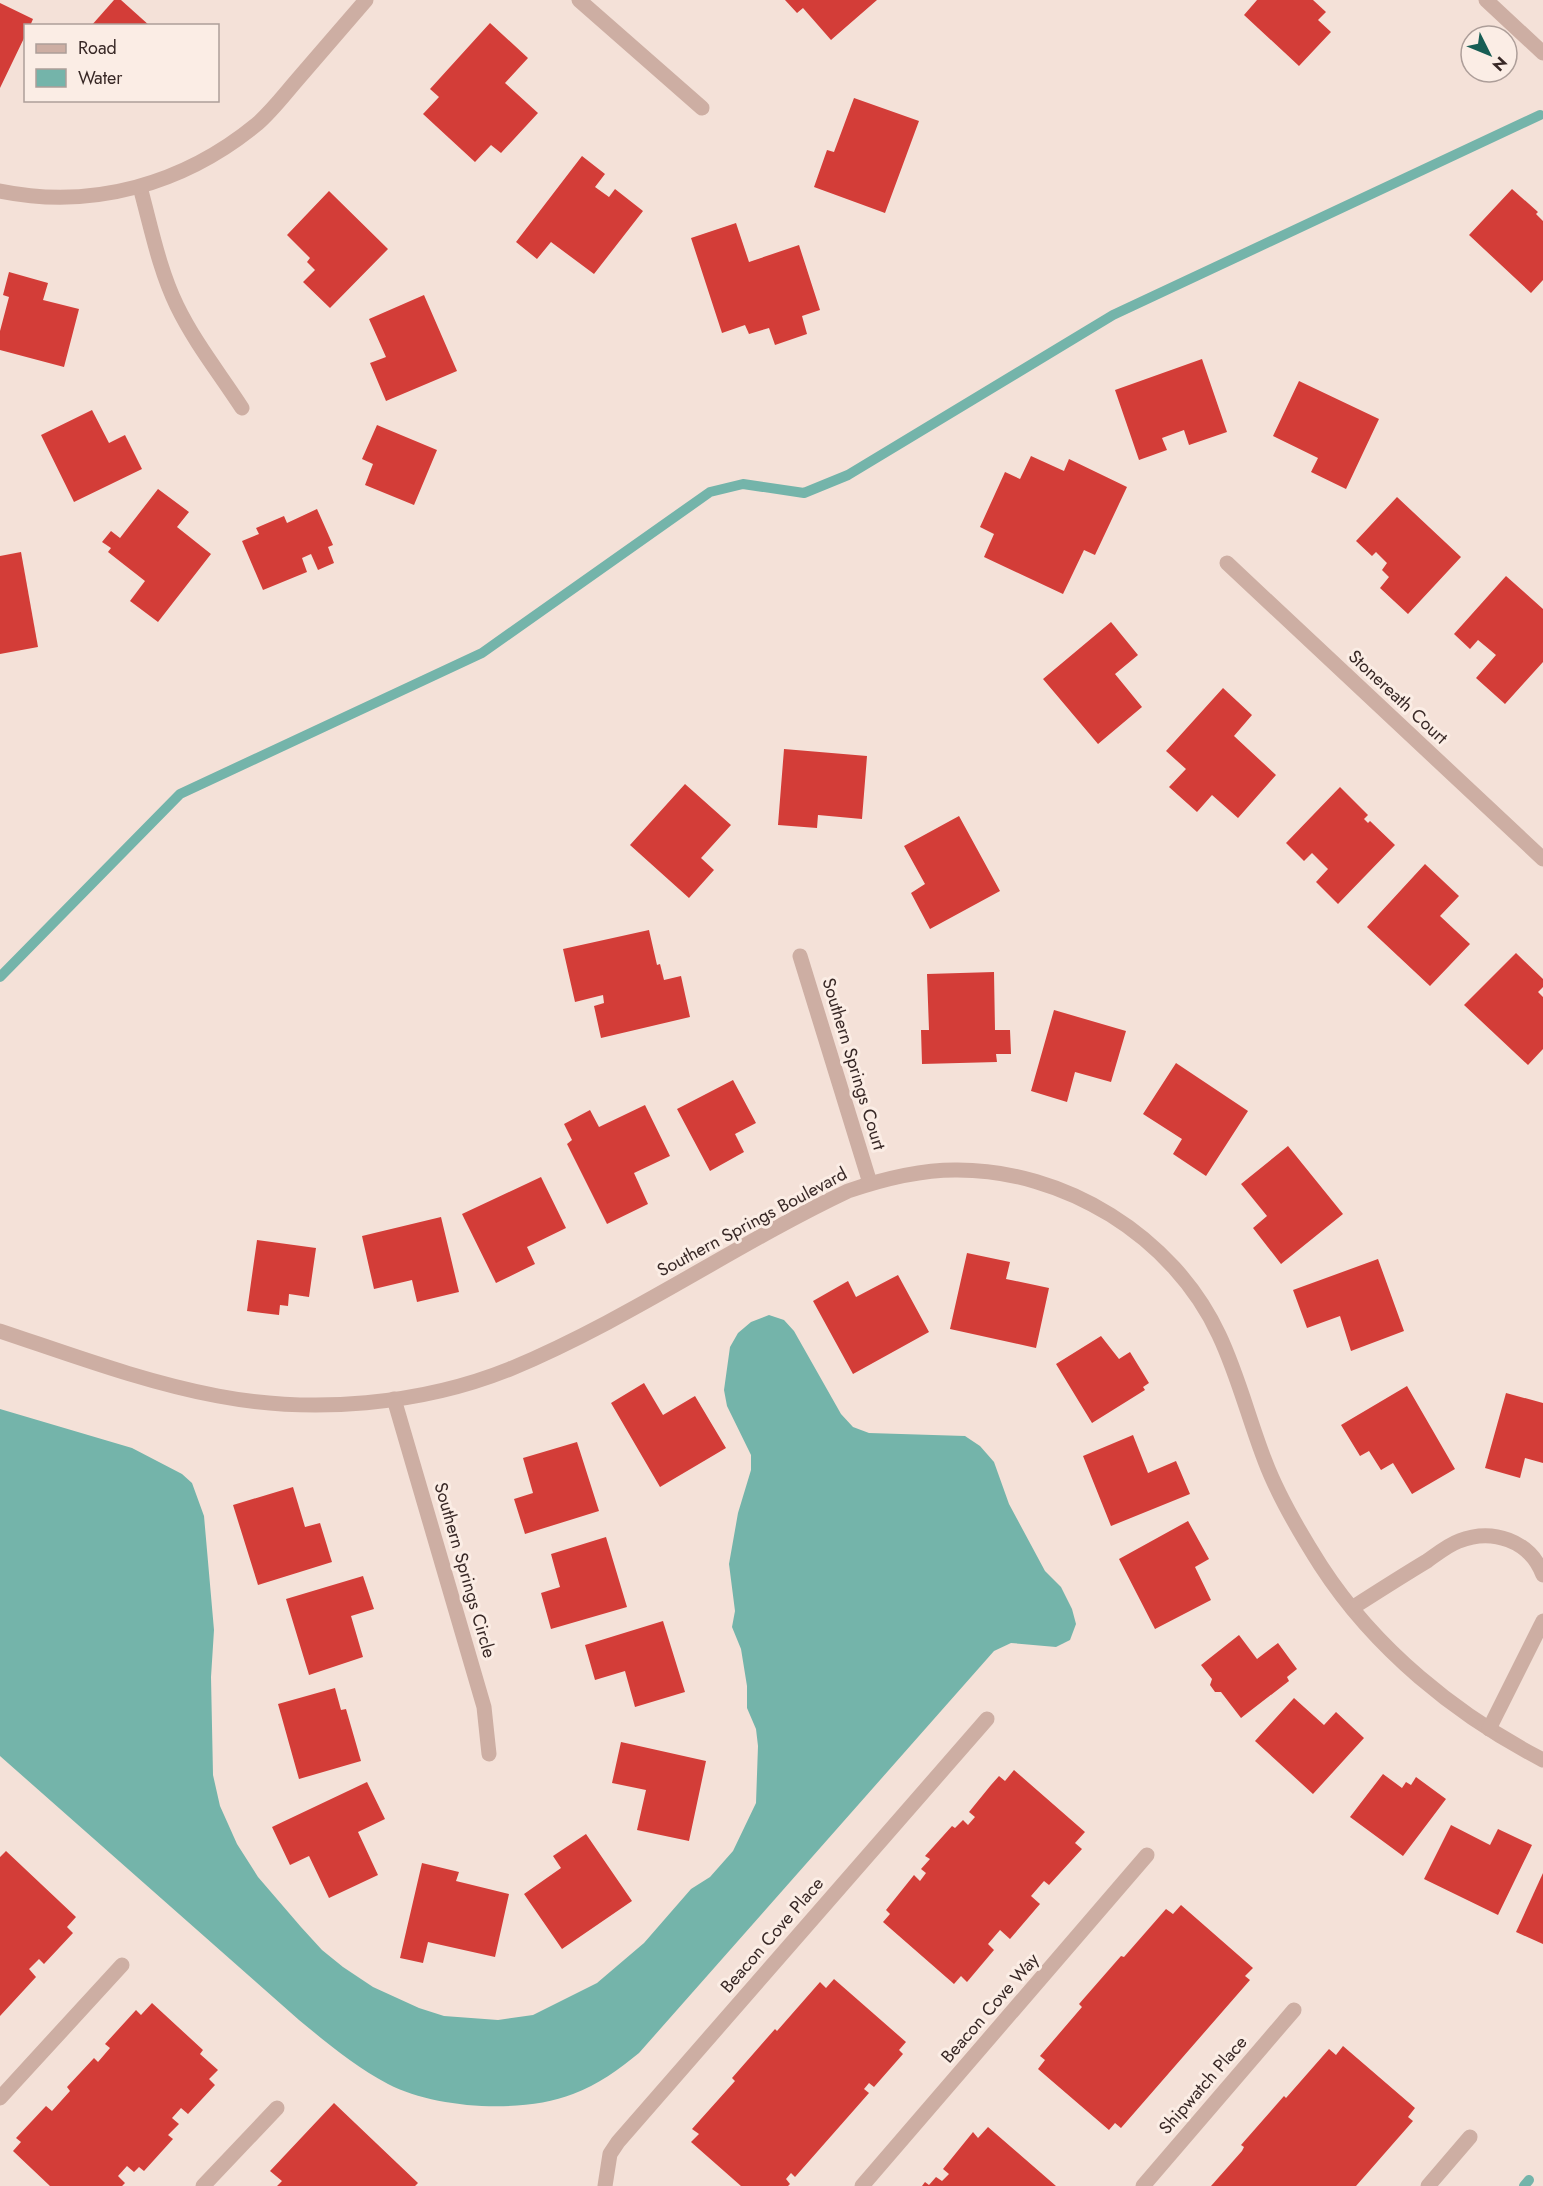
<svg xmlns="http://www.w3.org/2000/svg" width="1543" height="2186" viewBox="0 0 1543 2186" font-family="Jost,sans-serif">
	<style>
		.water { fill: #74b4aa }
		.lines { fill: none; stroke-linecap: round; stroke-linejoin: round }
		.stream { stroke: #74b4aa; stroke-width: 10 }
		.building { fill: #d33d38 }
		.street { stroke: #cdaea3; stroke-width: 15 }
		.labels { text-anchor: middle; dominant-baseline: central; stroke-width: 6; stroke-linejoin: round; paint-order: stroke }
		.street-label { font-size: 18px; fill: #382826; stroke: #fbede5 }
	</style>
	<rect width="100%" height="100%" fill="#f4e1d8"/>
	<!-- water -->
	<path class="water" d="M769,1315L784,1320L794,1331L841,1414L853,1427L869,1433L965,1436L980,1446L994,1462L1009,1504L1045,1571L1061,1587L1072,1609L1076,1624L1070,1640L1056,1647L1011,1643L994,1651L639,2053C619,2069 598,2085 573,2094C522,2114 437,2109 388,2084C356,2067 327,2043 299,2020L0,1756V1409L132,1448L182,1474L192,1483L204,1516L214,1630L211,1677L213,1775L220,1806L237,1844L258,1877L301,1927L322,1950L343,1967L373,1987L419,2008L444,2016L498,2020L533,2015L597,1983L644,1943L691,1889L710,1877L733,1851L756,1803L758,1746L756,1729L747,1708V1686L741,1649L732,1627L735,1611L729,1564L738,1513L751,1470V1455L727,1406L724,1390L730,1347L738,1333L751,1322Z"/>
	<g class="lines">
		<!-- stream -->
		<g class="stream">
			<path d="M0,977L180,794L482,653L710,492L743,484L804,493L848,475L1113,315L1540,115"/>
			<path d="M1524,2186L1529,2180"/>
		</g>
	</g>
	<!-- building -->
	<g class="building">
		<path d="M114,0H121L150,26H91Z"/>
		<path d="M785,0H877L831,40L803,8L797,13Z"/>
		<path d="M1257,0H1313L1326,12L1318,20L1331,32L1299,66L1244,15Z"/>
		<path d="M0,3L33,19L30,26H26V34L0,88Z"/>
		<path d="M490,23L528,58L505,83L538,113L501,153L491,145L475,162L423,114L439,97L430,89Z"/>
		<path d="M854,98L919,121L885,213L814,187L827,150L834,152Z"/>
		<path d="M582,156L605,174L595,187L609,197L615,189L643,211L594,274L551,242L537,259L516,242Z"/>
		<path d="M1512,189L1538,212L1536,214L1543,221V280L1531,293L1469,235Z"/>
		<path d="M329,191L388,249L330,308L303,282L315,270L307,262L310,258L287,235Z"/>
		<path d="M736,223L749,262L799,245L820,310L802,316L807,334L775,345L769,328L749,334L745,325L722,333L691,238Z"/>
		<path d="M9,272L48,283L43,300L79,309L64,367L0,350V331L9,297L3,295Z"/>
		<path d="M424,295L457,371L386,401L370,363L386,357L369,319Z"/>
		<path d="M1202,359L1227,432L1189,445L1184,430L1162,438L1167,450L1139,460L1115,390Z"/>
		<path d="M1299,381L1379,419L1346,489L1311,472L1318,458L1273,436Z"/>
		<path d="M92,410L109,443L125,435L142,469L74,502L41,435Z"/>
		<path d="M377,425L437,450L414,505L365,485L373,464L362,459Z"/>
		<path d="M1031,456L1064,471L1069,459L1127,487L1095,555L1084,550L1063,594L984,557L994,534L980,527L1005,472L1020,479Z"/>
		<path d="M158,489L189,512L177,527L211,554L158,622L130,601L145,581L108,552L111,548L102,542L111,531L120,538Z"/>
		<path d="M1397,497L1461,557L1408,614L1380,588L1389,577L1382,570L1387,563L1376,552L1372,556L1356,541Z"/>
		<path d="M317,509L333,545L328,547L334,563L318,570L311,554L302,558L307,572L263,590L242,541L259,534L256,528L284,516L287,523Z"/>
		<path d="M21,552L38,647L0,654V556Z"/>
		<path d="M1506,576L1543,609V662L1505,704L1476,678L1496,655L1478,640L1470,649L1454,634Z"/>
		<path d="M1111,622L1138,655L1115,674L1142,707L1098,744L1043,679Z"/>
		<path d="M1223,688L1252,715L1234,736L1276,775L1238,818L1212,795L1197,812L1169,787L1186,769L1166,751Z"/>
		<path d="M784,749L867,756L862,819L818,815L817,828L778,825Z"/>
		<path d="M685,784L731,825L701,858L714,870L689,898L630,845Z"/>
		<path d="M1340,787L1368,815L1364,819L1368,823L1370,821L1395,845L1338,904L1316,882L1328,869L1312,853L1304,861L1286,843Z"/>
		<path d="M959,816L1000,891L930,929L911,893L925,884L904,846Z"/>
		<path d="M1425,864L1459,896L1440,916L1470,944L1430,986L1367,927Z"/>
		<path d="M649,930L657,965L660,964L664,980L681,976L690,1017L601,1038L594,1006L604,1003L603,995L575,1002L563,949Z"/>
		<path d="M1516,953L1543,979V987L1538,992L1543,997V1049L1528,1065L1464,1005Z"/>
		<path d="M994,972L995,1030H1010L1011,1054H996L997,1062L922,1064L921,1030H929L927,974Z"/>
		<path d="M1054,1010L1126,1031L1111,1082L1075,1072L1067,1102L1031,1091Z"/>
		<path d="M1176,1063L1248,1111L1206,1176L1173,1154L1182,1139L1143,1114Z"/>
		<path d="M733,1080L756,1123L735,1134L744,1152L710,1171L677,1109Z"/>
		<path d="M645,1105L670,1156L634,1173L648,1204L607,1224L567,1144L572,1140L564,1124L590,1110L599,1127Z"/>
		<path d="M1288,1146L1343,1214L1281,1264L1253,1228L1267,1216L1241,1184Z"/>
		<path d="M541,1177L566,1228L527,1247L535,1264L496,1283L462,1214Z"/>
		<path d="M441,1217L459,1292L417,1302L412,1280L374,1289L362,1236Z"/>
		<path d="M257,1240L316,1248L309,1297L289,1294L288,1306L280,1305L279,1315L247,1311Z"/>
		<path d="M967,1253L1010,1262L1006,1279L1049,1288L1036,1348L950,1329Z"/>
		<path d="M1378,1259L1404,1331L1351,1351L1340,1316L1307,1328L1293,1290Z"/>
		<path d="M898,1275L929,1332L853,1374L813,1301L848,1281L856,1297Z"/>
		<path d="M1101,1336L1119,1359L1130,1352L1149,1383L1143,1387L1145,1390L1092,1423L1056,1364Z"/>
		<path d="M644,1383L663,1415L695,1396L726,1448L660,1487L611,1403Z"/>
		<path d="M1407,1386L1455,1469L1412,1494L1393,1463L1381,1470L1369,1451L1360,1456L1341,1425Z"/>
		<path d="M1506,1393L1543,1403V1463L1525,1458L1520,1478L1485,1468Z"/>
		<path d="M1133,1435L1148,1473L1176,1461L1190,1494L1111,1526L1083,1456Z"/>
		<path d="M577,1442L599,1511L525,1534L514,1499L533,1493L523,1458Z"/>
		<path d="M293,1487L305,1527L320,1523L332,1562L258,1585L233,1505Z"/>
		<path d="M1188,1521L1209,1559L1195,1567L1211,1600L1155,1629L1119,1559Z"/>
		<path d="M606,1537L627,1607L551,1629L541,1593L560,1587L551,1554Z"/>
		<path d="M363,1576L374,1609L351,1616L363,1657L309,1675L286,1599Z"/>
		<path d="M663,1621L685,1692L635,1707L625,1671L595,1680L585,1645Z"/>
		<path d="M1239,1635L1257,1659L1278,1643L1297,1669L1287,1677L1289,1681L1241,1718L1221,1692H1215L1210,1685L1212,1679L1201,1665Z"/>
		<path d="M335,1688L341,1710L346,1709L361,1761L299,1779L278,1704Z"/>
		<path d="M1294,1698L1324,1725L1336,1712L1364,1738L1313,1794L1255,1741Z"/>
		<path d="M621,1742L706,1761L689,1841L637,1830L646,1790L612,1783Z"/>
		<path d="M1014,1770L1085,1832L1075,1843L1082,1849L1049,1885L1044,1881L1031,1896L1040,1904L1010,1939L1000,1930L988,1944L994,1950L967,1982L961,1976L954,1984L883,1922L890,1914L886,1910L914,1875L920,1881L926,1873L921,1869L930,1859L925,1856L952,1826L955,1828L963,1820L968,1825L975,1817L969,1812L991,1785L999,1776L1005,1781Z"/>
		<path d="M1383,1774L1402,1788L1406,1782L1411,1785L1416,1777L1446,1799L1403,1856L1350,1817Z"/>
		<path d="M367,1782L385,1819L358,1832L378,1875L329,1898L309,1856L290,1865L272,1827Z"/>
		<path d="M1451,1825L1490,1845L1498,1829L1532,1845L1498,1915L1424,1879Z"/>
		<path d="M586,1834L632,1901L562,1949L524,1894L561,1868L553,1856Z"/>
		<path d="M6,1851L76,1917L67,1927L73,1933L44,1964L39,1959L29,1969L36,1977L0,2016V1857Z"/>
		<path d="M422,1863L459,1872L456,1881L509,1894L495,1957L428,1942L423,1963L400,1958Z"/>
		<path d="M1543,1873V1944L1516,1932Z"/>
		<path d="M1181,1905L1253,1968L1245,1976L1250,1980L1121,2128L1115,2123L1109,2130L1038,2069L1045,2060L1040,2056L1082,2007L1079,2004L1121,1956L1124,1957L1166,1909L1173,1914Z"/>
		<path d="M834,1979L906,2042L899,2050L903,2054L874,2087L869,2083L864,2089L869,2093L795,2177L791,2173L786,2179L790,2184L788,2186H741L691,2142L699,2134L692,2129L735,2081L732,2078L775,2029L777,2031L820,1982L826,1988Z"/>
		<path d="M152,2003L203,2050L200,2054L218,2070L209,2079L215,2085L188,2114L181,2108L172,2118L179,2124L168,2135L173,2139L144,2171L139,2167L134,2172L127,2166L118,2176L125,2183L122,2186H50L13,2151L21,2142L16,2138L46,2106L52,2111L70,2091L67,2087L94,2058L98,2062L110,2048L105,2044L136,2010L141,2015Z"/>
		<path d="M1343,2046L1415,2108L1408,2117L1413,2121L1356,2186H1211L1242,2151L1244,2147L1241,2145L1284,2096L1286,2098L1329,2049L1336,2055Z"/>
		<path d="M334,2103L418,2183L415,2186H277L282,2181L270,2171Z"/>
		<path d="M988,2127L1056,2186H922L925,2182L929,2185L936,2177L942,2181L949,2174L943,2169L973,2132L978,2138Z"/>
	</g>
	<g class="lines">
		<!-- street -->
		<g class="street">
			<path d="M579,0L702,108"/>
			<path d="M1486,0L1543,53"/>
			<path d="M140,187C151,227 159,269 177,306C195,343 220,374 242,408"/>
			<path d="M0,191C93,210 184,184 257,124C272,111 284,95 297,80C320,53 343,27 366,0"/>
			<path d="M1227,563L1543,859"/>
			<path d="M800,956L870,1183"/>
			<path d="M0,1331C72,1355 144,1382 218,1396C313,1414 421,1405 510,1369C628,1320 734,1245 848,1191C883,1179 919,1170 955,1170C1064,1169 1173,1236 1219,1335C1238,1375 1249,1420 1265,1461C1279,1498 1300,1533 1321,1566C1375,1649 1456,1715 1543,1760"/>
			<path d="M394,1399L484,1707L489,1754"/>
			<path d="M1352,1608C1377,1592 1402,1576 1427,1561C1437,1554 1448,1545 1459,1541C1492,1528 1530,1540 1543,1575"/>
			<path d="M1489,1729L1543,1621"/>
			<path d="M0,2098L122,1965"/>
			<path d="M203,2186L277,2108"/>
			<path d="M605,2186L610,2154L618,2142L987,1719"/>
			<path d="M862,2186L1147,1855"/>
			<path d="M1143,2186L1294,2010"/>
			<path d="M1428,2186L1470,2137"/>
		</g>
	</g>
	<g class="labels">
		<!-- street labels -->
		<g class="street-label">
			<text transform="translate(1398 697) rotate(43)">Stonereath Court</text>
			<text transform="translate(854 1064) rotate(73)">Southern Springs Court</text>
			<text transform="translate(752 1222) rotate(-28)">Southern Springs Boulevard</text>
			<text transform="translate(465 1570) rotate(74)">Southern Springs Circle</text>
			<text transform="translate(772 1935) rotate(-49)">Beacon Cove Place</text>
			<text transform="translate(990 2008) rotate(-49)">Beacon Cove Way</text>
			<text transform="translate(1203 2085) rotate(-49)">Shipwatch Place</text>
		</g>
	</g>
	<!-- legend -->
	<rect x="24" y="24" width="195" height="78" fill="#fbede5" stroke="#ad9e99" stroke-width="1.5"/>
	<rect x="36" y="44" width="30" height="9" fill="#cdaea3" stroke="#ad9e99" stroke-width="1.5"/>
	<text x="78" y="54" font-size="18" fill="#382826">Road</text>
	<rect x="36" y="69" width="30" height="18" fill="#74b4aa" stroke="#ad9e99" stroke-width="1.5"/>
	<text x="78" y="84" font-size="18" fill="#382826">Water</text>
	<!-- north arrow -->
	<g transform="translate(1489 54) rotate(133)"><circle r="28" fill="#fbede5" stroke="#ad9e99" stroke-width="1.5"/>
	<path d="M0-4.5L10 22L0 15L-10 22Z" fill="#175d54"/>
	<text y="-9" font-size="16" font-weight="bold" text-anchor="middle" fill="#382826">N</text>
	</g>
</svg>
